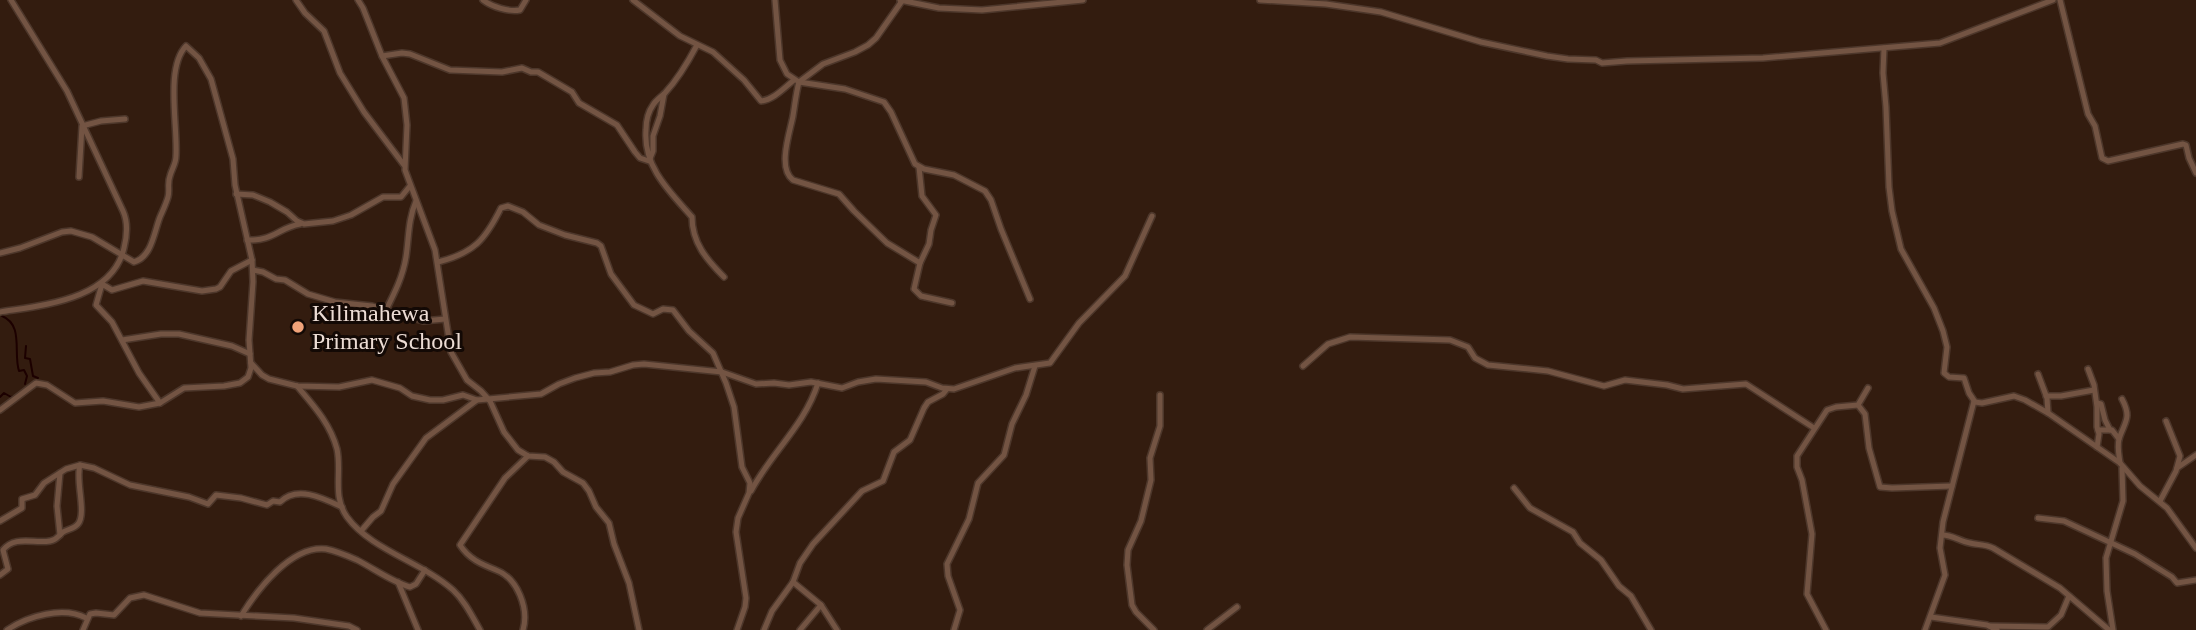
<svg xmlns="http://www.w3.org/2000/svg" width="2196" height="630" viewBox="0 0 2196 630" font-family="Georgia,serif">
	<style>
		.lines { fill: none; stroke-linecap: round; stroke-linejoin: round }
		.stream { stroke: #1c0000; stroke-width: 2 }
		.street-casing { stroke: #4d372b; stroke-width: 8 }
		.street { stroke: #735443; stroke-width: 5 }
		.poi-dot { fill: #f0a279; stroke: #130905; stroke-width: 2.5 }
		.labels { text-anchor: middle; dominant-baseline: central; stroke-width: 6; stroke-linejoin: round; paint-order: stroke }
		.poi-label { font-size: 24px; fill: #ecdcd4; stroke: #130905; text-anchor: start }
	</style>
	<rect width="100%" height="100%" fill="#331c0f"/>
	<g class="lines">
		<!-- stream -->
		<g class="stream">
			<path d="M2,316C24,325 13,353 19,371L24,370L27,376L25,384"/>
			<path d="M26,346L25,358L30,359L33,376L38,378"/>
			<path d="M0,397L4,393L11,397L15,396"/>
		</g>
		<!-- street casing -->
		<g class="street-casing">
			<g id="street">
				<path d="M296,0L305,13L324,31L340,73L364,112L404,165"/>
				<path d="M358,0L363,8L382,56L404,98L407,125L405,170L435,250L451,352L467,380L481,391L490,401L504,432L518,450L528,456L545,457L554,462L563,472L583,483L589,491L596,507L609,523L614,544L629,583L639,630"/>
				<path d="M483,0C492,7 509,12 520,10L526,0"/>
				<path d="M633,0L680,36L713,52L744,80L761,101C773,100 784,88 794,80"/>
				<path d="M775,0L780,60L787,74L799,82L845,89L884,102L891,112L915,164L924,169L954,175L985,191L991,200L1001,229L1030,299"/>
				<path d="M900,0L939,8L982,10L1083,0"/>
				<path d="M1260,0L1326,4L1381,12L1481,42L1547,56L1568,59L1596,60L1602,63L1627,61L1763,58L1940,43L2053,0"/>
				<path d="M2060,0L2088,114L2095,126L2102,158L2108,161L2183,144L2186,145L2189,158L2196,173"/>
				<path d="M902,1L876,38L868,45L855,52L823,64L799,82C796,93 795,104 793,116C790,132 777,168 793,180L839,194L854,211L887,243L920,263"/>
				<path d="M697,45C688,62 678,79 665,93C661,97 656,100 653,105C648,112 646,122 646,130C643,167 670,192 692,217C692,243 707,260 724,277"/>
				<path d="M1884,48L1883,73L1886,107L1889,187L1892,211L1901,249L1934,308L1943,331L1947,347L1944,373L1949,377L1964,378L1969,393L1975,402L1982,403L2014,396L2025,400L2048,413L2120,463L2140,486L2167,508L2196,548"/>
				<path d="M382,56L402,53L410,54L450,70L502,72L522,68L531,72H538L572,92L579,103L617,125L635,152L640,158L649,161L653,151V136L660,116L664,94"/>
				<path d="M919,167L922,196L936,215L931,230L929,244L920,263L914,289L921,296L952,303"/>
				<path d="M79,177L82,126L101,121L125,119"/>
				<path d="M236,194L253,195L270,202L287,212L297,221L304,224L333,221L351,215L383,197H401L410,186"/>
				<path d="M247,240C274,241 278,228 300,224"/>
				<path d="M0,253L20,248L62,232L71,231L92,237L134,262C152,257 154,232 160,217C163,210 166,204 168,197C170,190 167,183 170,176C172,168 176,164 176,156C178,126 165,68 186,46L199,58L211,79L233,159L235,185L252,260L253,282L249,340L251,368L248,377L240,383L224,386L184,388L160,403L139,407L103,401L75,403L47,385L36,383L0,410"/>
				<path d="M438,262C474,253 485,240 501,208L508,206L523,212L539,225L565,235L597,243L601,246L611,274L634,305L653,314L663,309L673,310L689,331L713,353L726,383L734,407L742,467L750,483L749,493L738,518L736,532L746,598L745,607L737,630"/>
				<path d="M253,270L263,272L276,279L285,280L308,294L335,302L372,306L423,321L445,319"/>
				<path d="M386,310C395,292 403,276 406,257C409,237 408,220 416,201"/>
				<path d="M0,312C43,305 112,300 124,248C127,236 128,222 123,211L67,91L11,0"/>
				<path d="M122,340L161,334H179L232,346L250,354"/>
				<path d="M251,363L262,375L269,379L297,386L339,387L372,380L400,388L412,396L430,400H443L463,395L477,400"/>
				<path d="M1303,366L1328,344L1350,337L1450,340L1468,347L1475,358L1488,365L1548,371L1604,386L1625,380L1667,385L1683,389L1746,384L1814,428"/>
				<path d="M2088,369L2094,385L2097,407V427L2099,434L2097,447"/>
				<path d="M2038,374L2047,398L2048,413"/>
				<path d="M297,386C313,405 330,423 337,449C342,472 332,496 347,517C371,550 422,562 453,590C465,601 472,616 480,630"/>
				<path d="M2046,396H2061L2094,390"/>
				<path d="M160,403L139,373L112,322L96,305L102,284L112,290L143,281L202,291L216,289L220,287L231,271L252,260"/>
				<path d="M2097,403L2101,404L2105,420L2110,430"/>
				<path d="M1858,405L1865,414L1869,448L1880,487L1892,488L1952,486"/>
				<path d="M2098,430H2112L2119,439"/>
				<path d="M2120,463C2119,455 2117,447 2119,439C2125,421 2132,418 2122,399"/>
				<path d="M2177,468L2196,455"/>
				<path d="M60,473L57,506L60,535"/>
				<path d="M1514,488L1530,508L1573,532L1580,543L1601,560L1619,586L1631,596L1651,630"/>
				<path d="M751,491C771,453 805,425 818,383"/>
				<path d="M2160,501L2176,471L2180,456L2166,421"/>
				<path d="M2038,518L2064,521L2135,554L2172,577L2177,583L2196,580"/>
				<path d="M0,521L22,508V499L35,495L44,483L66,469L80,465L94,468L130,485L189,497L208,504L216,495L241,498L267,505L273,501L280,502C297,485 323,498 342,507"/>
				<path d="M361,531L373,517L381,511L393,484L426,438L477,400L541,394L559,384L575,378L594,373L610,372L633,365L644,364L722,372L756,384L774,383L789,385L811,382L842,388L858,382L876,379L926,382L942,388L954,389L1015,368L1050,363L1079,323L1125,276L1152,216"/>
				<path d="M1942,535C1953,535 1959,541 1970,543C1978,545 1985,544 1993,548L2060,588L2109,630"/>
				<path d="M0,575L8,569L3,550C15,535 34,544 50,541C57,540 58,536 63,532C68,529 74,529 78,524C87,513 75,480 80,465"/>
				<path d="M398,582L418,630"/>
				<path d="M793,582L821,605L837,630"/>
				<path d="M241,616C257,590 291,545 326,549C336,551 348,556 357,560C373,568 392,582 410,587L416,584L425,570"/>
				<path d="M1931,617L1987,625L1997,630"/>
				<path d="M1989,626L2048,627L2061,615L2069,596"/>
				<path d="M7,630C28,616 63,606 86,618"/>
				<path d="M83,630L90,614L96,613L114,615L130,598L144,595L200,613L294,618L349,626L357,630"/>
				<path d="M523,630C529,609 518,578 496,570C481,564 469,559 460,545L505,478L528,456"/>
				<path d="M764,630L772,611L793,582L800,563L813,544L862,491L883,481L894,452L910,440L924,408L928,402L943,394L947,389"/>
				<path d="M800,630L821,605"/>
				<path d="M954,630L960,610L948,576L947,564L969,519L978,483L1004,455L1012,424L1026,395L1035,366"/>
				<path d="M1154,630L1136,612L1132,605L1127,565L1128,550L1141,521L1151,480L1150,458L1160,426V395"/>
				<path d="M1207,630L1237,607"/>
				<path d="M1826,630L1807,594L1812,534L1802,480L1797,467V456L1827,410L1836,407L1858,405L1868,388"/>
				<path d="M1925,630L1945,575L1940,548L1943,522L1974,401"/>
				<path d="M2113,630L2107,591L2106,558L2123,501L2122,468"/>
			</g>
		</g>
		<!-- street -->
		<use href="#street" class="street"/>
	</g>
	<!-- markers -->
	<circle class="poi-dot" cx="298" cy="327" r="7"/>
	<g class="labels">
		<!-- poi labels -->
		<g class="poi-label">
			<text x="312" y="313">Kilimahewa<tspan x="312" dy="28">Primary School</tspan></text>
		</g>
	</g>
</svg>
